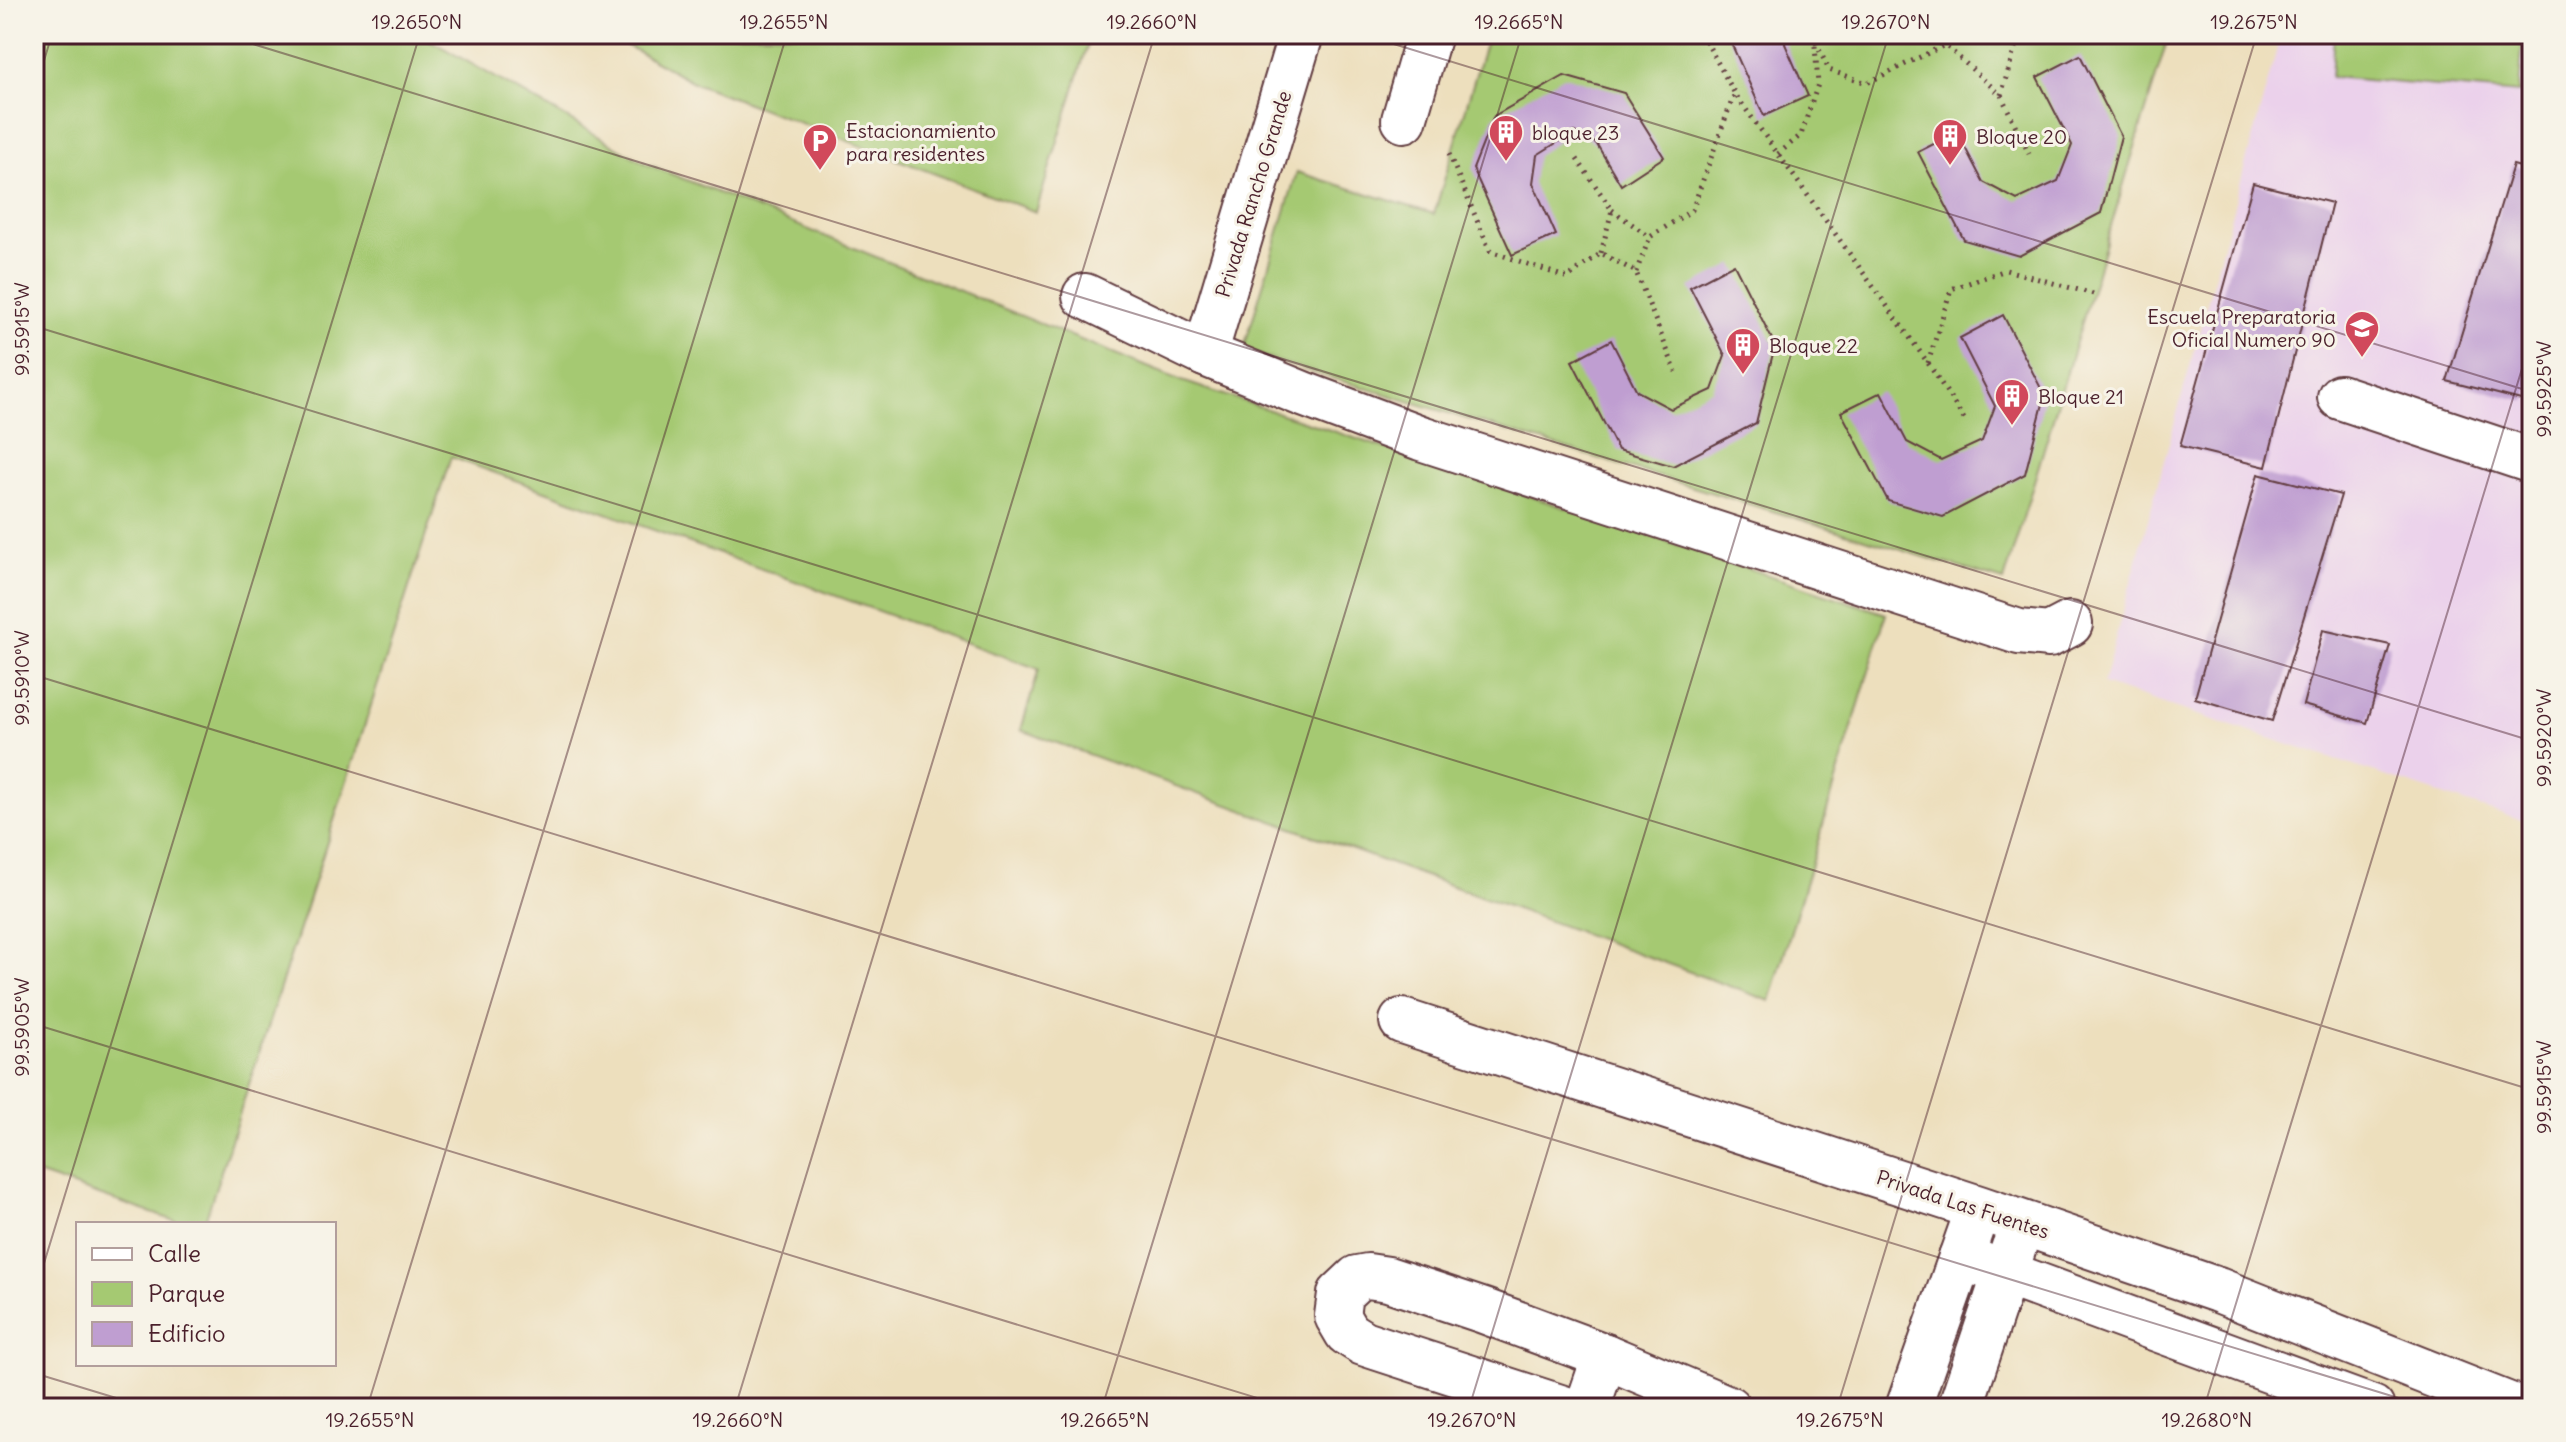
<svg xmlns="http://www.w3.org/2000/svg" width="2566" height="1442" viewBox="0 0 2566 1442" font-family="Delius,sans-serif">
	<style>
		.built { fill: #ebd1eb }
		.green { fill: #a5c972; stroke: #78744e; stroke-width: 2 }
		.building { fill: #bf9ed1 }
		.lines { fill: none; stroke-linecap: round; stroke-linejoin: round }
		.minor-casing { stroke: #623c41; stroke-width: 48 }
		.path { stroke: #623c41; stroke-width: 5; stroke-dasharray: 2 6; stroke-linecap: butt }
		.minor { stroke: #fff; stroke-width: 44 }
		.ticks { fill: none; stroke: #4a1f2b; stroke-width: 2; stroke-opacity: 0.45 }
		.labels { text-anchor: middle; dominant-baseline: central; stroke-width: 6; stroke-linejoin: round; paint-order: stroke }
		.poi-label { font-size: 20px; fill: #4a1f2b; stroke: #f7f3e8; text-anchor: start }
		.street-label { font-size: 20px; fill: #4a1f2b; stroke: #f7f3e8 }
		.neatline { fill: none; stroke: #4a1f2b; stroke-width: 3 }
		.ticks-label { font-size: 20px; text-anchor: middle; fill: #4a1f2b }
	</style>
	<rect width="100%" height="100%" fill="#f7f3e8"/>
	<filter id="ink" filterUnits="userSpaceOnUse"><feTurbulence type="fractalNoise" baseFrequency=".0125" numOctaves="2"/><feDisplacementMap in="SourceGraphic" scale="16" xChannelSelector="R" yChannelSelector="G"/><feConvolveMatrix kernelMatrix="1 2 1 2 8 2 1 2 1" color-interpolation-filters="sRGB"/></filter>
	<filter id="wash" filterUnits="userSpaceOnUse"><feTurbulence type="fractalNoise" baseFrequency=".006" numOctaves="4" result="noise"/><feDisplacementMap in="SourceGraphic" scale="32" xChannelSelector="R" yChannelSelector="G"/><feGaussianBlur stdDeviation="1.8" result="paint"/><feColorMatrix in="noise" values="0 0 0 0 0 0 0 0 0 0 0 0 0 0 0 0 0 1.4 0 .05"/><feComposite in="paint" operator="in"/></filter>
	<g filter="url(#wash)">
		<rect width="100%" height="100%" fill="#eddfbd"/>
		<!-- built -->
		<path class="built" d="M2281,34H2532V824L2103,684Z"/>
		<!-- green -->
		<g class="green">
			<path d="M34,34H419L647,164L1182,381L1886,614L1770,1001L1021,730L1039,669L451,457L204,1224H184L34,1173Z"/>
			<path d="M606,34H1091L1036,212L697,84Z"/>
			<path d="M1488,34H2169L2004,581L1243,351L1297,172L1434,214Z"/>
			<path d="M2334,34H2523L2519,93L2331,77Z"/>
		</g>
		<g id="blocks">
			<!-- building -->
			<g class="building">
				<path d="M1727,34H1787L1785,44L1808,96L1764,116Z"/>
				<path d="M2080,55L2121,136L2101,213L2019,256L1964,240L1918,152L1957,132L1983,182L2017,200L2058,181L2072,145L2037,77Z"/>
				<path d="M1564,76L1624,93L1664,157L1621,185L1596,143L1574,132L1537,155L1533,183L1556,235L1512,255L1473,169L1494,116Z"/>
				<path d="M2513,165L2532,170V378L2525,401L2447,381Z"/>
				<path d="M2253,183L2332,203L2266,467L2180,446Z"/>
				<path d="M1734,264L1775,345L1756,423L1673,466L1618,450L1572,361L1611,340L1637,391L1671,409L1712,390L1725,355L1690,287Z"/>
				<path d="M2003,315L2045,396L2025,474L1943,517L1888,501L1841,412L1881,392L1907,442L1941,460L1982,441L1995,406L1960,338Z"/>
				<path d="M2258,474L2341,495L2272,721L2195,698Z"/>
				<path d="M2323,630L2390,645L2367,723L2303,705Z"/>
			</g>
		</g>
	</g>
	<g filter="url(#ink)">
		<use href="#blocks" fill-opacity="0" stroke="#623c41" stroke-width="2"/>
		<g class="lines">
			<!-- minor casing -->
			<g class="minor-casing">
				<g id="minor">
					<path d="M1404,120L1429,34"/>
					<path d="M1085,296L1205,354L1303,394L1421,438L2019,632L2049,635L2070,624"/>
					<path d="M1205,354L1301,34"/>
					<path d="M2340,397L2532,461"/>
					<path d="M1402,1021L1979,1208L2218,1290L2517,1408"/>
					<path d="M1961,1257L2372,1408"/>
					<path d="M1563,1408L1363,1343L1347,1333L1337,1316L1340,1294L1357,1278L1368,1276L1388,1279L1484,1311L1605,1356L1728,1408"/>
					<path d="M1587,1408L1605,1356"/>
					<path d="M1908,1408L1971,1229"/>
					<path d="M1960,1408L2014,1247"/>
				</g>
			</g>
			<!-- path -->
			<g class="path">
				<path d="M1702,34L1735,94L1928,363L1964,419"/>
				<path d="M1836,34L1815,41L1829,70L1867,83L1967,34"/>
				<path d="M1939,34L1945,45L2001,95L2029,154"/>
				<path d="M2001,95L2019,34"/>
				<path d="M1449,154L1490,251L1568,278L1601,253L1636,272L1676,372"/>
				<path d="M1778,154L1801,135L1818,84L1815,46"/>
				<path d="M1577,159L1612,210L1601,253"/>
				<path d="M1612,210L1650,237L1692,210L1734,95"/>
				<path d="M1636,272L1650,237"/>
				<path d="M1928,363L1951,289L2006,270L2097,295"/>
			</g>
			<!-- minor -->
			<use href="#minor" class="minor"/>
		</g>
	</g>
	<!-- ticks -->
	<path class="ticks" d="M220,34L2532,741M1361,34L2532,392M2503,34L2532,43M34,94L52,34M34,326L2532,1090M34,675L2431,1408M34,1024L1290,1408M34,1296L420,34M34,1373L149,1408M367,1408L787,34M735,1408L1155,34M1102,1408L1522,34M1469,1408L1889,34M1837,1408L2257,34M2204,1408L2532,336"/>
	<!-- icons -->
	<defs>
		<g id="building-pin" transform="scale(1.8)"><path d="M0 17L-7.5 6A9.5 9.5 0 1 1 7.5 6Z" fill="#d1495b" stroke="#f7f3e8"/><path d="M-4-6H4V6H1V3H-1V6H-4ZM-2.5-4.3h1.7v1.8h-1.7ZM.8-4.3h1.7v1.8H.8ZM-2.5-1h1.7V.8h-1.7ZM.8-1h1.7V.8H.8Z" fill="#fff"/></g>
		<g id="parking-pin" transform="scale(1.8)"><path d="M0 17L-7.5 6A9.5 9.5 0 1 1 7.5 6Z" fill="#d1495b" stroke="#f7f3e8"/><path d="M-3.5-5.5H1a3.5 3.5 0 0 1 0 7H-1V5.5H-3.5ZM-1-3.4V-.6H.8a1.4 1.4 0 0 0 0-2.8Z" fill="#fff"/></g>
		<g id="school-pin" transform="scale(1.8)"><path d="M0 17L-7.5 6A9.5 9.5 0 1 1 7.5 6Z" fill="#d1495b" stroke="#f7f3e8"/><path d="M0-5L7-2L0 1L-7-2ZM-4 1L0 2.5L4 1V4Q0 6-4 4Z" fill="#fff"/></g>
	</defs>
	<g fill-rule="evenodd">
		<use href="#building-pin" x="1506" y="132"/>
		<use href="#building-pin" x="1950" y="136"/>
		<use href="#parking-pin" x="820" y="141"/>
		<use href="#school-pin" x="2362" y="328"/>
		<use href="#building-pin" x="1743" y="345"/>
		<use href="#building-pin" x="2012" y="396"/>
	</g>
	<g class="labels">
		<!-- poi labels -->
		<g class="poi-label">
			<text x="846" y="130">Estacionamiento<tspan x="846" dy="23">para residentes</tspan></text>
			<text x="1532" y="132">bloque 23</text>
			<text x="1976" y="136">Bloque 20</text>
			<text x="2336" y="316" text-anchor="end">Escuela Preparatoria<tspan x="2336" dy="23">Oficial Numero 90</tspan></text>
			<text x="1769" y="345">Bloque 22</text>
			<text x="2038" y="396">Bloque 21</text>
		</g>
		<!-- street labels -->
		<g class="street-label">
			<text transform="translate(1253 194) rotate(-73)">Privada Rancho Grande</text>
			<text transform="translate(1963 1204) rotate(18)">Privada Las Fuentes</text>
		</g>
	</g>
	<!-- margin -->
	<rect width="2566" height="1442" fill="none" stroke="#f7f3e8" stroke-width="88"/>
	<!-- legend -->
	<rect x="76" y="1222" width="260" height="144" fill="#f7f3e8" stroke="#b29e9c" stroke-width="2"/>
	<rect x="92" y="1248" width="40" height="12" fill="#ffffff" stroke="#b29e9c" stroke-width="2"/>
	<text x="148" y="1262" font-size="24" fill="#4a1f2b">Calle</text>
	<rect x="92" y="1282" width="40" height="24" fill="#a5c972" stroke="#b29e9c" stroke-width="2"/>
	<text x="148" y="1302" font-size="24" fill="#4a1f2b">Parque</text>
	<rect x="92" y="1322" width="40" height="24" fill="#bf9ed1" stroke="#b29e9c" stroke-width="2"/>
	<text x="148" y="1342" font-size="24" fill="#4a1f2b">Edificio</text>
	<rect x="44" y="44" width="2478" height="1354" class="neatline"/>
	<g class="ticks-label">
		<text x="417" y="29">19.2650°N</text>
		<text x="784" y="29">19.2655°N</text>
		<text x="1152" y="29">19.2660°N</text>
		<text x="1519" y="29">19.2665°N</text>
		<text x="1886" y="29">19.2670°N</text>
		<text x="2254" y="29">19.2675°N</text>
		<text transform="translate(22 329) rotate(-90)" y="7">99.5915°W</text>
		<text transform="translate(2544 389) rotate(-90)" y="7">99.5925°W</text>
		<text transform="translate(22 678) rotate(-90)" y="7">99.5910°W</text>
		<text transform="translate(2544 738) rotate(-90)" y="7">99.5920°W</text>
		<text transform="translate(22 1027) rotate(-90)" y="7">99.5905°W</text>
		<text transform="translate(2544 1087) rotate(-90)" y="7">99.5915°W</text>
		<text x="370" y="1427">19.2655°N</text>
		<text x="738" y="1427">19.2660°N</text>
		<text x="1105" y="1427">19.2665°N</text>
		<text x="1472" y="1427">19.2670°N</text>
		<text x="1840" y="1427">19.2675°N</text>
		<text x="2207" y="1427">19.2680°N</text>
	</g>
</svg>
